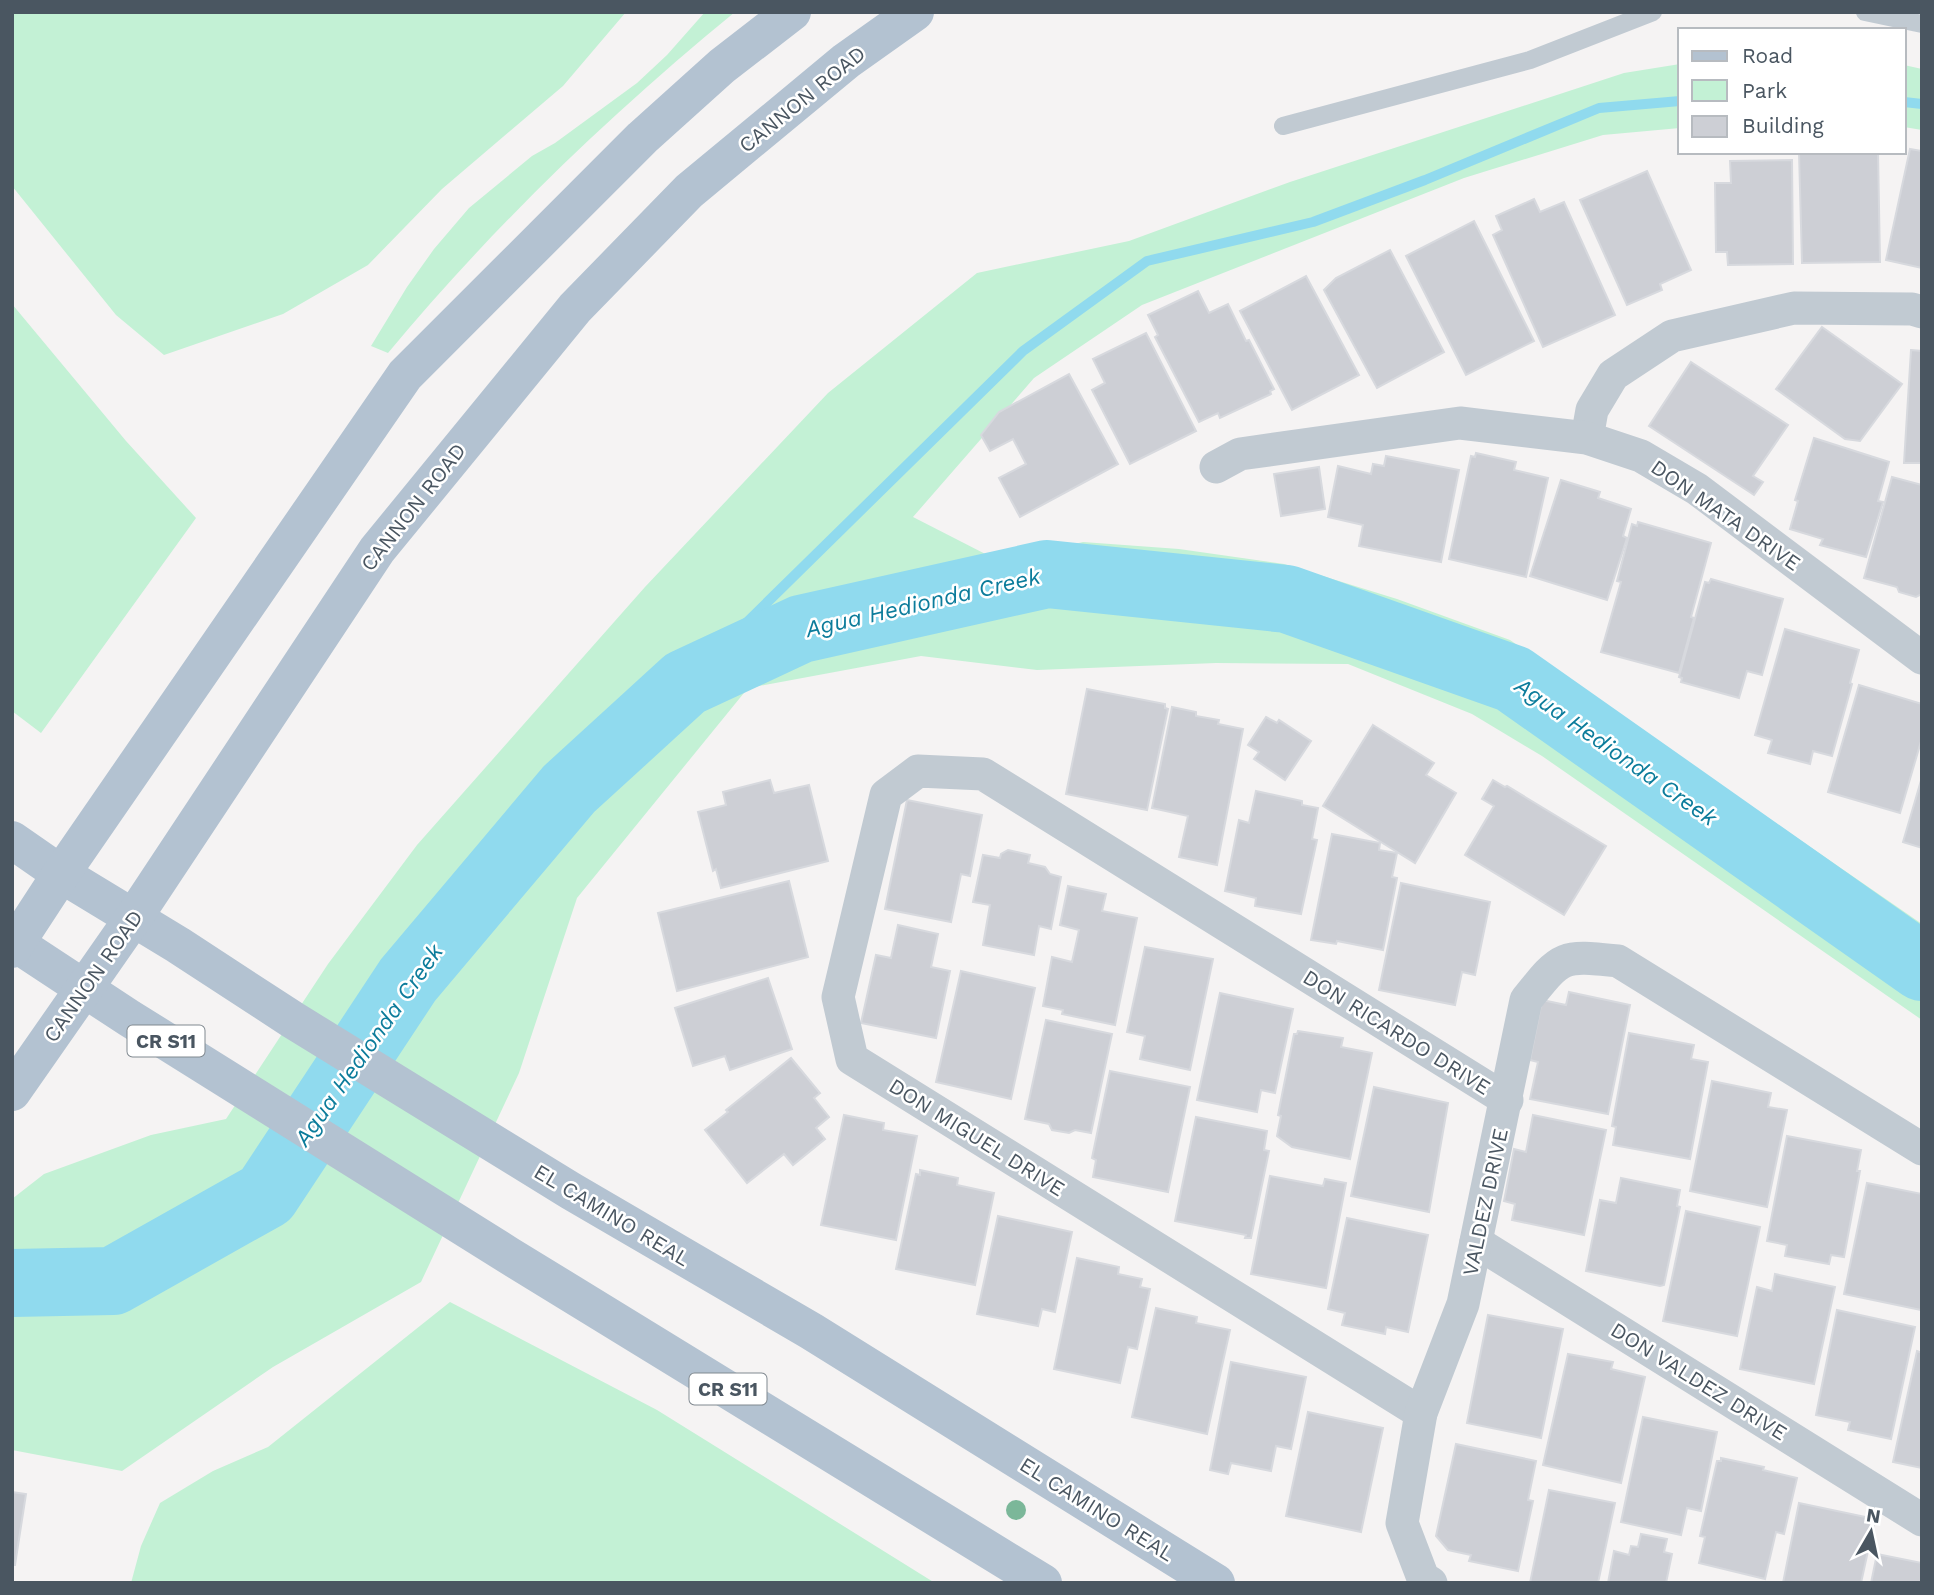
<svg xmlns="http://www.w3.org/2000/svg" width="1934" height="1595" viewBox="0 0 1934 1595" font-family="'Work Sans',sans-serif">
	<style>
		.green { fill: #c3f1d5 }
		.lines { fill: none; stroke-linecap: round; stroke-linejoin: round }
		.stream { stroke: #90daee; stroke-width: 10 }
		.river { stroke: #90daee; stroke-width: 68 }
		.building { fill: #cdcfd5; stroke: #d7d9de; stroke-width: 2 }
		.service { stroke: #c1cad2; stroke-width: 18 }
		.minor { stroke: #c1cad2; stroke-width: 33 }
		.primary { stroke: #b3c2d1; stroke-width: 38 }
		.tree { fill: #7bb799 }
		.labels { text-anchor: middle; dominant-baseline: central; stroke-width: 5; stroke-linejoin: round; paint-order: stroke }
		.shield { fill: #fff; stroke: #808990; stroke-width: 2 }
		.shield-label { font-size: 19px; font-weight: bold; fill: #4a5661 }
		.street-label { font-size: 21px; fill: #4a5661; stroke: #fff }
		.water-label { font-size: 23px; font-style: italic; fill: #0c7c9b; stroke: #fff }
	</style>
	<rect width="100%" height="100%" fill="#f5f3f3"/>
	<!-- green -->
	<g class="green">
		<path d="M12,12H626L563,86L442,189L368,265L283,314L164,355L116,315L12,186Z"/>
		<path d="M705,12H735C609,115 492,228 388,353L371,346L407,287L434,249L469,208L532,156L555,143L637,83L667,55Z"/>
		<path d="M1680,64V128L1603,135L1464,178L1142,305L1034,378L913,517L1001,562L1083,542L1179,549L1284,564L1397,599L1510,640L1922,924V1020L1542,756L1472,714L1348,664L1216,663L1037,670L921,656L748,688L577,898L519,1073L421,1282L273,1367L122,1471L12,1450V1199L44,1174L151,1135L226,1119L328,964L417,845L645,587L828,393L977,273L1129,241L1290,182L1624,73Z"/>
		<path d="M1904,65L1922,69V130L1904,127Z"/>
		<path d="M12,304L126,441L196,518L41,733L12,711Z"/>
		<path d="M450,1302L657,1410L935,1583H131L141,1546L160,1503L213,1471L268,1447Z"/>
	</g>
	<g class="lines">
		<!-- stream -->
		<g class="stream">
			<path d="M1904,102L1922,104"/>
			<path d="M685,683L1023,351L1147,261L1313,222L1425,180L1599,108L1680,101"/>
		</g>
		<!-- river -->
		<path class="river" d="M12,1283L113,1281L266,1195L408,980L569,789L685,683L801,629L1047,574L1287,599L1513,679L1922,967"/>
	</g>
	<!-- building -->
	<g class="building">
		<path d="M1910,149L1922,151V268L1886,260Z"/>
		<path d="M1799,152H1878L1880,262L1802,263Z"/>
		<path d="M1792,160L1793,264L1728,265L1727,252H1716L1715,183H1731L1730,161Z"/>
		<path d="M1647,171L1691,270L1660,284L1662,290L1627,305L1580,200Z"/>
		<path d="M1534,199L1540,212L1564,202L1615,315L1543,347L1493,235L1502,230L1496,216Z"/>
		<path d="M1474,221L1534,341L1466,375L1406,256Z"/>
		<path d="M1390,250L1444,352L1377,388L1324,290L1336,278Z"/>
		<path d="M1306,276L1359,375L1292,410L1240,311Z"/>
		<path d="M1198,291L1209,313L1228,304L1246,341L1249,340L1274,389L1270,391L1271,394L1220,418L1218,413L1199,422L1155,337L1158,335L1148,315Z"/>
		<path d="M1822,327L1902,384L1860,441L1845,439L1776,389Z"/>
		<path d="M1146,333L1196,431L1130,464L1092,390L1105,383L1093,359Z"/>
		<path d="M1911,350L1922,351V463H1904Z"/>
		<path d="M1691,362L1788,425L1753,476L1763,482L1754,495L1649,426Z"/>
		<path d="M1069,374L1118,464L1020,517L999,478L1026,464L1013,439L990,451L981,435L999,412Z"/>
		<path d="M1814,438L1889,462L1878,501L1883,502L1866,557L1820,545L1823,539L1790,529L1798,501L1795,500Z"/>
		<path d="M1476,453L1516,462L1514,470L1548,478L1526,577L1449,559L1471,456L1475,457Z"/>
		<path d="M1386,456L1459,470L1441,562L1359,546L1363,525L1328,517L1338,466L1371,474L1373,464L1384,466Z"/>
		<path d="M1319,467L1325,509L1281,516L1274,474Z"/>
		<path d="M1892,477L1922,485V594L1916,597L1899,592L1897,587L1864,578Z"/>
		<path d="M1561,480L1600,492L1598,498L1631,509L1623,536L1627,538L1607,600L1530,576Z"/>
		<path d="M1638,522L1711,543L1691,617L1694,618L1679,673L1601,652L1621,582L1617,581L1632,524L1637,526Z"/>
		<path d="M1711,579L1783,599L1762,675L1747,671L1739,698L1681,682L1682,678L1679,677L1705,582L1709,583Z"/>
		<path d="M1785,629L1859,650L1850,683L1852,684L1832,756L1813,751L1810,764L1768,753L1772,740L1755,735Z"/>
		<path d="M1859,685L1922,704V738L1900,813L1828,792Z"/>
		<path d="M1087,689L1165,704V708L1168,709L1147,810L1066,794Z"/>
		<path d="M1172,707L1196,712V716L1219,720L1218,724L1243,729L1217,865L1179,857L1188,816L1152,808Z"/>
		<path d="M1266,717L1277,723L1279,720L1311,741L1285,780L1254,759L1259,752L1248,745Z"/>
		<path d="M1373,725L1434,763L1426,775L1456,793L1415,863L1323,806Z"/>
		<path d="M1922,777V848L1903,842Z"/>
		<path d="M770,780L774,793L809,785L828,861L721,888L716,869L713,871L698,812L726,805L723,792Z"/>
		<path d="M1493,780L1505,787L1507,786L1606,846L1564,915L1465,855L1494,806L1482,799Z"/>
		<path d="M1256,791L1302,801V805L1318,808L1312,839L1317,840L1301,914L1255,906L1256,898L1225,891L1239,820L1249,823Z"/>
		<path d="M907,800L982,815L970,876L961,874L951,922L885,909Z"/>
		<path d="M1332,834L1380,843L1379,850L1397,853L1392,877L1397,878L1383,950L1337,941L1336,944L1311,940Z"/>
		<path d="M1008,850L1030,855L1028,863L1045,867L1050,874L1061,877L1051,929L1039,926L1034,955L983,945L990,905L973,902L983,855L1000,858L1001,854Z"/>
		<path d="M789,881L808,957L677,991L658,913Z"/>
		<path d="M1401,883L1490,902L1475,975L1462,972L1455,1005L1379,990Z"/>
		<path d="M1068,886L1106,894L1102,911L1137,918L1115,1025L1062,1014L1063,1010L1043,1006L1052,957L1072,962L1079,930L1060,925Z"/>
		<path d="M898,925L938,934L931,967L950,971L936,1038L861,1023L876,955L891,958Z"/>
		<path d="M1145,947L1213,959L1190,1070L1140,1059L1145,1036L1127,1032Z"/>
		<path d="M961,971L1035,988L1011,1099L936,1082Z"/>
		<path d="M768,978L792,1049L730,1070L725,1056L693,1066L675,1008Z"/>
		<path d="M1569,992L1630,1005L1608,1114L1530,1099L1538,1062L1530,1060L1542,1000L1566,1005Z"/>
		<path d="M1220,993L1293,1009L1275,1093L1261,1090L1257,1112L1197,1100Z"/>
		<path d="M1046,1020L1112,1034L1091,1133L1075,1130L1069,1133L1052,1130L1049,1124L1025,1119Z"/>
		<path d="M1298,1031L1343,1038L1341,1047L1372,1053L1350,1159L1292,1147L1277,1136L1281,1116L1278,1115L1294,1034H1297Z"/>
		<path d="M1629,1033L1694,1045L1691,1059L1708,1062L1690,1159L1613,1145L1616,1127L1612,1126Z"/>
		<path d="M791,1058L820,1093L814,1098L829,1117L816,1128L825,1139L793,1165L784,1154L747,1183L705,1130L728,1112L726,1110Z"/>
		<path d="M1110,1071L1190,1087L1168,1192L1093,1177L1096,1160L1092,1158Z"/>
		<path d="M1712,1081L1771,1093L1768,1107L1787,1110L1767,1207L1690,1191Z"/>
		<path d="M1374,1087L1448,1103L1429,1212L1351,1196Z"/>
		<path d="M844,1115L884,1123L883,1130L917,1136L896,1240L821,1225Z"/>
		<path d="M1533,1115L1606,1130L1584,1235L1512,1220L1515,1204L1504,1201L1514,1149L1526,1152Z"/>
		<path d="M1196,1117L1267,1131L1264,1150L1269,1151L1251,1238H1245L1246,1235L1175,1221Z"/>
		<path d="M1787,1136L1861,1150L1857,1171H1860L1844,1257L1831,1255L1829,1264L1785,1256L1787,1245L1767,1241Z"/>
		<path d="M920,1170L958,1178L957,1185L994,1193L975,1285L896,1269L916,1174L920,1175Z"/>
		<path d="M1270,1176L1323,1186L1325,1179L1346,1183L1326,1288L1251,1274Z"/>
		<path d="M1621,1178L1680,1190L1677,1206L1680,1207L1664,1285L1660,1286L1586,1271L1600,1200L1616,1203Z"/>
		<path d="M1867,1183L1922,1194L1921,1310L1844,1294Z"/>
		<path d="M1686,1211L1760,1227L1737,1336L1663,1321Z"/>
		<path d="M998,1216L1072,1232L1055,1312L1042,1309L1038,1326L977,1314Z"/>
		<path d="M1347,1218L1428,1235L1408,1332L1386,1327L1385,1334L1342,1325L1345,1313L1328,1309Z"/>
		<path d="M1077,1258L1119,1267L1118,1274L1142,1279L1140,1287L1150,1289L1137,1349L1128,1347L1120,1383L1054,1369Z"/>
		<path d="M1775,1274L1835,1287L1814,1384L1740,1369L1757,1287L1772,1291Z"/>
		<path d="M1156,1308L1197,1317L1196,1323L1230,1330L1207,1434L1132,1417Z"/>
		<path d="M1837,1310L1915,1327L1891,1439L1848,1430L1850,1422L1816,1415Z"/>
		<path d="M1488,1315L1563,1329L1541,1438L1467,1423Z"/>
		<path d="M1917,1351L1922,1353V1468L1893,1462Z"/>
		<path d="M1568,1354L1613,1362L1611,1369L1645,1377L1621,1483L1543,1465Z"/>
		<path d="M1231,1362L1306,1377L1291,1449L1276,1446L1271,1471L1231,1463L1228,1474L1210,1470Z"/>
		<path d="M1308,1412L1383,1428L1361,1532L1286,1516Z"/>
		<path d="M1643,1417L1717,1432L1701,1511L1687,1508L1681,1535L1621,1522Z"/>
		<path d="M1456,1444L1536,1461L1528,1500L1533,1501L1518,1571L1469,1561L1471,1555L1448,1550L1436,1536Z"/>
		<path d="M1721,1458L1764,1467L1763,1470L1797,1478L1784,1534L1776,1532L1765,1579L1699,1563L1705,1537L1700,1536L1717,1461H1721Z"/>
		<path d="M1549,1490L1615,1503L1598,1583H1530Z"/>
		<path d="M12,1492L26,1494L15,1565H12Z"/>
		<path d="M1799,1503L1875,1519L1861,1583H1783Z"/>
		<path d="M1641,1534L1667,1539L1664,1552L1672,1554L1666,1583H1608L1614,1551L1629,1555L1631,1546L1638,1547Z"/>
		<path d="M1877,1554L1922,1563V1583H1871Z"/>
	</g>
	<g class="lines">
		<!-- service -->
		<g class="service">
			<path d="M1865,12L1922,24"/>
			<path d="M1283,126L1530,60L1653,12"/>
		</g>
		<!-- minor -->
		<g class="minor">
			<path d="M1587,438L1592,410L1613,375L1672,336L1794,308L1912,309L1922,312"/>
			<path d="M1216,467L1240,454L1460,423L1587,438L1641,456L1697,489L1922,658"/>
			<path d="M1476,1242L1922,1520"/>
			<path d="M1421,1413L852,1059L838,997L886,795L918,771L983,774L1507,1100"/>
			<path d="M1431,1583L1423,1578L1402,1523L1421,1413L1463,1304L1526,1000C1562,955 1561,955 1618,961L1922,1149"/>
		</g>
		<!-- primary -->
		<g class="primary">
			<path d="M12,840L61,874L178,945L293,1020L571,1191L811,1331L1216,1583"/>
			<path d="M12,941L129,1018L508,1255L1043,1583"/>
			<path d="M12,949L61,874L405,375L642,138L722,66L792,12"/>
			<path d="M12,1092L134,917L377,550L575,308L689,191L846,61L915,12"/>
		</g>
	</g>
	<!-- trees -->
	<circle class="tree" cx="1016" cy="1510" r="10"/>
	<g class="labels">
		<!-- shield labels -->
		<g class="shield">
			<rect x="127.5" y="1025.5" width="77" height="31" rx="5"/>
			<rect x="689.5" y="1373.5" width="77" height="31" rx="5"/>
		</g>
		<g class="shield-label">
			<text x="166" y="1041">CR S11</text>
			<text x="728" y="1389">CR S11</text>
		</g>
		<!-- street labels -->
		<g class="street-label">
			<text transform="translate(802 99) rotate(-39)">CANNON ROAD</text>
			<text transform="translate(413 507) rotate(-52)">CANNON ROAD</text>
			<text transform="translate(1726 515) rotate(35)">DON MATA DRIVE</text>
			<text transform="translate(93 976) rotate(-55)">CANNON ROAD</text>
			<text transform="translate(1397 1032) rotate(32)">DON RICARDO DRIVE</text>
			<text transform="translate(977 1137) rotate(32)">DON MIGUEL DRIVE</text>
			<text transform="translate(1485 1202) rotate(-78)">VALDEZ DRIVE</text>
			<text transform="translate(612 1215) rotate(31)">EL CAMINO REAL</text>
			<text transform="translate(1699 1381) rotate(32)">DON VALDEZ DRIVE</text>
			<text transform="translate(1097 1509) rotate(32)">EL CAMINO REAL</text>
		</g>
		<!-- water labels -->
		<g class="water-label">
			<text transform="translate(923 603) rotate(-13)">Agua Hedionda Creek</text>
			<text transform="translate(1616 752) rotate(35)">Agua Hedionda Creek</text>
			<text transform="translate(369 1045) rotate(-55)">Agua Hedionda Creek</text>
		</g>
	</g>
	<!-- border -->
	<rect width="1934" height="1595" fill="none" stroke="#4a5661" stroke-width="28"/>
	<!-- legend -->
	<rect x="1678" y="28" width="228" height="126" fill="#ffffff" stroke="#b7bbc0" stroke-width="2"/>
	<rect x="1692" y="51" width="35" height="10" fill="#b3c2d1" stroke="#b7bbc0" stroke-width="2"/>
	<text x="1742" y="63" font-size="21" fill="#4a5661">Road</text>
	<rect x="1692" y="80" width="35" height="21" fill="#c3f1d5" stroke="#b7bbc0" stroke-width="2"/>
	<text x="1742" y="98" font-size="21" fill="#4a5661">Park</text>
	<rect x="1692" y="116" width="35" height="21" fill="#cdcfd5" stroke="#b7bbc0" stroke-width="2"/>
	<text x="1742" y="133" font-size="21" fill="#4a5661">Building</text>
	<!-- north arrow -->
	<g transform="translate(1871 1532) rotate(9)" stroke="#ffffff" stroke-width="5" paint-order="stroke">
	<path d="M0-5L12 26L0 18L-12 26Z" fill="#4a5661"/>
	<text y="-10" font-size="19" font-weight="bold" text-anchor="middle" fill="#4a5661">N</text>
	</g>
</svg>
